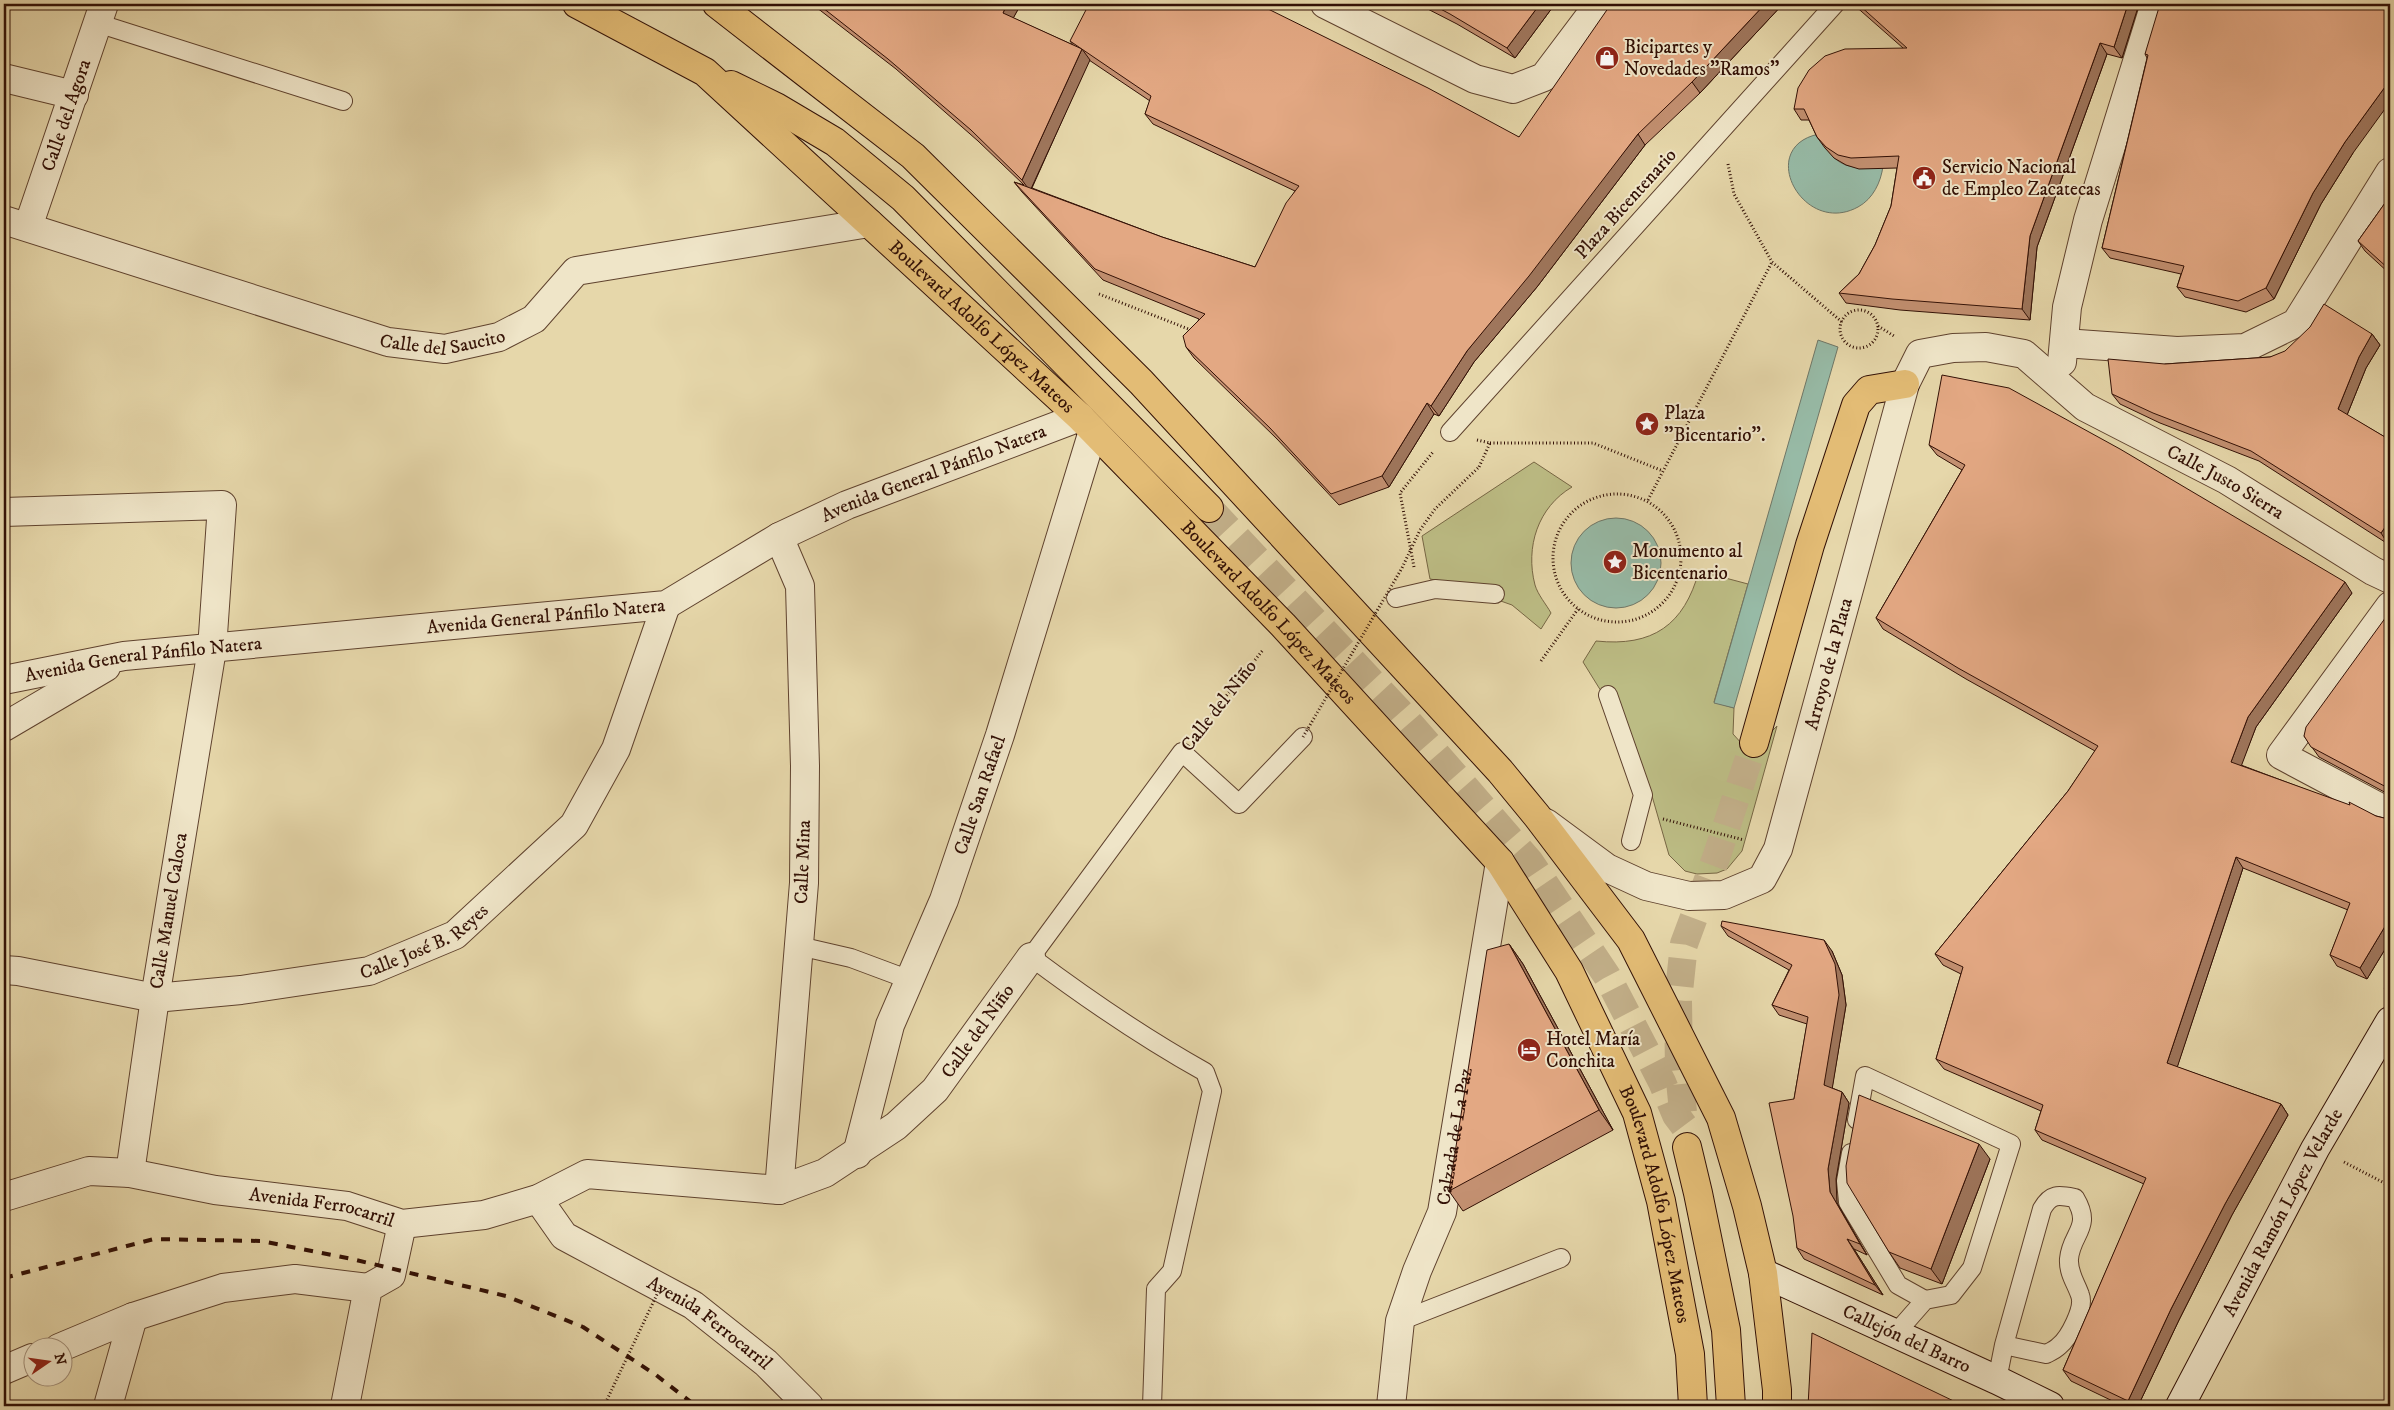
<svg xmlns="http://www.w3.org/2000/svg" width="2394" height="1410" viewBox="0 0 2394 1410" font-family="'IM FELL DW Pica',serif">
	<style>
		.green { fill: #bcbc84; stroke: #764 }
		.water { fill: #97baa6; stroke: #6f7666 }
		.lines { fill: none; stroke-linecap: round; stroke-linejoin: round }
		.primary-tunnel { stroke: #c2af89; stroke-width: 28; stroke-dasharray: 28 14; stroke-linecap: butt }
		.lane-casing { stroke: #5f422e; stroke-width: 20 }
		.street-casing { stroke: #5f422e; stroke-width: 30 }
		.secondary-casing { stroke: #321005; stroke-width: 30 }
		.primary-casing { stroke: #321005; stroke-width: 30 }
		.path { stroke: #321005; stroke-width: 3; stroke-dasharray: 1 2.5; stroke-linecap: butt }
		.lane { stroke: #efe5c8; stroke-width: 18 }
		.street { stroke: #efe5c8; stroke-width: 28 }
		.secondary { stroke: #efe5c8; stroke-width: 28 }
		.primary { stroke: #e3bc75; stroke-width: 28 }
		.rail { stroke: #321005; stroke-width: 4; stroke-dasharray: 9 9; stroke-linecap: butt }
		.path-bridge { stroke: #321005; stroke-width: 3; stroke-dasharray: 1 2.5; stroke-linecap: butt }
		.wall { fill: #c39071; stroke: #321005; fill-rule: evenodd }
		.shaded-wall { fill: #9f765c; stroke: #321005 }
		.building { fill: #e3a883; stroke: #321005 }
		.labels { text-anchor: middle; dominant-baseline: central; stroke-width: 4; stroke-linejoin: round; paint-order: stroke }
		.poi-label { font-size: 19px; fill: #321005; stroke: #efe5c8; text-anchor: start }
		.street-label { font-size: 19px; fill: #321005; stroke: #efe5c8 }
	</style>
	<rect width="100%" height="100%" fill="#e6d7aa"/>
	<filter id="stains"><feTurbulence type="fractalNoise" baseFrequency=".004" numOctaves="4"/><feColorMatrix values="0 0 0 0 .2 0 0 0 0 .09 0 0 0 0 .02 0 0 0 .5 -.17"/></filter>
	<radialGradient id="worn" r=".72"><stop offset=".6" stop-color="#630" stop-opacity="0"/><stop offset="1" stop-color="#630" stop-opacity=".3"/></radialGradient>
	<!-- green -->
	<g class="green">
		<path d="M1534,462L1572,487C1538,507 1525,547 1535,585C1538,595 1546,604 1551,613L1541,629L1512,605L1447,582L1430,579L1422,536Z"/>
		<path d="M1699,571L1748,584L1714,702L1734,708L1733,734L1743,745L1763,740L1777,726L1742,851L1727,869L1717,873L1697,874L1685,871L1669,855L1650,789L1627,733L1583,662L1596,641C1653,647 1684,625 1699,571Z"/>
	</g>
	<!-- water -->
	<g class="water">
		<path d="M1819,134C1834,168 1849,170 1883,166C1881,182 1873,199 1858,207C1803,237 1755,147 1819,134Z"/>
		<path d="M1818,340L1838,347L1734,708L1714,703Z"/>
		<circle cx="1616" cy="563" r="45"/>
	</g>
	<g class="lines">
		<!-- primary-tunnel -->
		<g class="primary-tunnel">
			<path d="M1209,508L1398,710L1530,862L1607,976L1662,1082L1676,1115L1685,1127"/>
			<path d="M1683,1112L1679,1070L1678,1001L1684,944L1716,858L1754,743"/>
		</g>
		<!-- lane casing -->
		<g class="lane-casing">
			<g id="lane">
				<path d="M97,23L343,101"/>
				<path d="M1450,432L1835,4"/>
				<path d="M1396,598L1435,589L1495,594"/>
				<path d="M1608,695L1643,795L1631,841"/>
				<path d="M799,946L851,958L910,980"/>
				<path d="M1857,1120L1865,1076L2011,1144L1972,1268L1951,1295L1925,1300L1896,1333"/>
				<path d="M1851,1153L1846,1181L1848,1202L1898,1285L1925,1300"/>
				<path d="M1400,1321L1561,1258"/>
				<path d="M1997,1380L2004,1345L2042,1209C2051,1193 2059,1195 2075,1198C2093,1228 2071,1233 2069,1259C2068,1273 2076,1283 2080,1295C2085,1308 2069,1338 2059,1346C2055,1350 2050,1352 2046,1354L2004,1345"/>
				<path d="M1152,1406L1156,1289L1172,1271L1212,1091L1205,1072C1144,1038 1087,999 1031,957L1182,752L1239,804L1303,737"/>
			</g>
		</g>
		<!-- street casing -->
		<g class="street-casing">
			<g id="street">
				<path d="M1325,4L1475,79L1513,89L1544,77L1599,4"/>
				<path d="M4,78L74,95"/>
				<path id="s1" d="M4,220L388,342L445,349L499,337L534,319L576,271L869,223"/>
				<path id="s2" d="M28,227L104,4"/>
				<path d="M2064,343L2177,351L2245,348L2296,323L2390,172"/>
				<path d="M2062,362L2067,307L2088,220L2155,4"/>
				<path d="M4,512L222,505L212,649L155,998L130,1173"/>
				<path d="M779,537L800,586L805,766L804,883L779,1190"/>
				<path d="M2390,606L2281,755L2390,813"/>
				<path id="s3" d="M4,680L124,656L666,605L779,537L847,505L1080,417"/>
				<path d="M4,727L106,667"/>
				<path id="s4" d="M1546,823L1607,868L1646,886L1689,896L1724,895L1762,879L1778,849L1905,384L1920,354L1953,348L1986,347L2024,354L2085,407L2227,480L2373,571L2390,579"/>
				<path id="s5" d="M4,970L18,971L155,998L241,990L369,971L455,935L574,825L616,749L666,605"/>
				<path id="s6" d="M857,1154L890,1025L944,900L1000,735L1093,431"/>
				<path id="s7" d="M4,1197L89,1171L130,1173L215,1190L347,1206L402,1224L484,1215L538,1199L587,1174L779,1190L825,1173L896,1126L935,1090L1031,957"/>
				<path id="s8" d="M538,1199L564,1236L693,1305L766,1363L809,1406"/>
				<path d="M59,1348L133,1317L223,1288L295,1279L368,1288"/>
				<path d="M4,1370L32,1358"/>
				<path d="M108,1406L133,1317"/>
				<path d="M345,1406L368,1288L391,1275L402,1224"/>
				<path id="s9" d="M1391,1406L1400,1321L1417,1271L1442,1212L1500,862"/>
			</g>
		</g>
		<!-- secondary casing -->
		<g class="secondary-casing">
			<g id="secondary">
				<path id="s10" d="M1763,1273L1997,1380L2050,1406"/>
				<path id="s11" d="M2180,1406L2315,1149L2390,1021"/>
			</g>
		</g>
		<!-- primary casing -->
		<g class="primary-casing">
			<g id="primary">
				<path id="s12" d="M577,4L705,72L1080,417L1283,625L1500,862L1569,971L1637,1113L1661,1201L1690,1354L1693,1406"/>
				<path d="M717,4L913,156L1141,382L1500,771L1537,816L1631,940L1721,1118L1747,1206L1763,1273L1777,1390V1406"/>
				<path d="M731,85L776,107L835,142L903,198L1209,508"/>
				<path d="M1754,743L1810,545L1856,405L1869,390L1905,384"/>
				<path d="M1687,1147L1698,1193L1726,1330L1731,1406"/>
			</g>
		</g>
		<!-- path -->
		<g class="path">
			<path d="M1728,164L1734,194L1772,262L1842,322"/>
			<path d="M1099,294L1191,330"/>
			<circle cx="1859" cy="329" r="19"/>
			<path d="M1878,326L1894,336"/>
			<path d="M1477,440L1490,443L1479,467"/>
			<path d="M1490,443H1593L1663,471"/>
			<circle cx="1617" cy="558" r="64"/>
			<path d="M1648,500L1772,262"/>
			<path d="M1414,567L1400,493L1433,452"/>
			<path d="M1541,661L1578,609"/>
			<path d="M1198,731L1263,650"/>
			<path d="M1663,819L1744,840"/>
			<path d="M2385,989L2390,981"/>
			<path d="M2344,1162L2390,1186"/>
		</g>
		<!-- lane -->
		<use href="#lane" class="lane"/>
		<!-- street -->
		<use href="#street" class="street"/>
		<!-- secondary -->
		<use href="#secondary" class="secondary"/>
		<!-- primary -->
		<use href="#primary" class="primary"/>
		<!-- rail -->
		<path class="rail" d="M4,1278L154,1239L261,1241L352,1259L506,1296L583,1327L656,1375L696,1406"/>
		<!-- path-bridge -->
		<g class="path-bridge">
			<path d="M1303,737L1402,568L1420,530L1435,509L1479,467"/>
			<path d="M604,1406L660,1288"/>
		</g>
	</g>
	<!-- wall -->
	<g class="wall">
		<path d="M812,4H1021L1013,18L1073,45L1070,41L1519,137L1783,4L1700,93L1645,145L1537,287L1474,362L1439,416L1434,414L1389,487L1339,505L1277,439L1194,358L1186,347L1199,319L1103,280L1022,192L1014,182L1024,185L978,141L896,69ZM1089,60L1150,101L1145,114L1153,124L1295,191L1255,267L1162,237L1032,188Z"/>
		<path d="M1418,4H1555L1515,58L1457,24Z"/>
		<path d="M1853,4H2139L2122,58L2107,54L2037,247L2030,320L1900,310L1846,303L1839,293L1859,274L1875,245L1891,206L1897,168L1859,169L1846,165L1834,158L1825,148L1817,137L1809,120H1801L1794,109L1903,48Z"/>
		<path d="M2210,9L2353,153L2321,204L2274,299L2246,312L2185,297L2177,287L2181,274L2110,258L2102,248L2147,58L2145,54Z"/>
		<path d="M2390,196V274L2365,251L2358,241Z"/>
		<path d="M2372,334L2380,345L2366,368L2347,415L2390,440V541L2388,544L2259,461L2160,423L2120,404L2112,394L2165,364L2270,357Z"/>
		<path d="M1929,445L2352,593L2256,727L2241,765L2376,816L2384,818L2390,816V941L2367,979L2337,966L2330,955L2348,910L2243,868L2177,1067L2281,1104L2288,1115L2232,1215L2179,1320L2138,1406H2123L2071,1381L2063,1370L2144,1184L2042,1140L2035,1130L2041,1111L1944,1069L1936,1059L1961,974L1943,965L1935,954L2068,791L2095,751L1966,679L1883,629L1876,618L1962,470L1937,455Z"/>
		<path d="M2390,620V795L2319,757L2304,736Z"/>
		<path d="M1721,926L1832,951L1842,975L1846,1005L1832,1088L1842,1092L1849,1103L1836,1179L1837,1203L1867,1255L1854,1249L1883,1295L1804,1259L1797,1248L1794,1099L1807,1024L1779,1015L1772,1005L1789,970L1728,936Z"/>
		<path d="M1509,944L1523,964L1613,1130L1463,1211L1449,1191Z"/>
		<path d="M1990,1159L1942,1284L1900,1268L1889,1252Z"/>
	</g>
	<!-- shaded-wall -->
	<g class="shaded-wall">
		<path d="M1007,4H1021L1010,24L1003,13Z"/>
		<path d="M1540,4H1555L1515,58L1507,48Z"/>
		<path d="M1765,4H1783L1700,93L1692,82Z"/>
		<path d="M2128,4H2139L2122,58L2114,47Z"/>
		<path d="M2100,43L2107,54L2037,247L2030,320L2022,309L2030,236Z"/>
		<path d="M1082,49L1090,60L1030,191L1022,180Z"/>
		<path d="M2390,80V102L2353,153L2321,204L2274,299L2266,288L2313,193L2345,142Z"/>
		<path d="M1638,134L1645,145L1537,287L1474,362L1439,416L1431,406L1467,351Z"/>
		<path d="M2372,334L2380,345L2366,368L2345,420L2338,409L2359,357Z"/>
		<path d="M1427,403L1434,414L1389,487L1382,476Z"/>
		<path d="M2390,520V541L2388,544L2381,533Z"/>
		<path d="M2345,582L2352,593L2256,727L2239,772L2231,762L2248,717Z"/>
		<path d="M2236,857L2243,868L2175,1074L2167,1063Z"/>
		<path d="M2390,918V941L2367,979L2360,968Z"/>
		<path d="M1824,940L1832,951L1842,975L1846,1005L1831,1096L1824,1085Z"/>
		<path d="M1509,944L1523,964L1613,1130L1599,1110Z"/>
		<path d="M1842,1092L1849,1103L1836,1179L1837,1203L1867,1255L1860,1244L1830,1192L1828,1169Z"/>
		<path d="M2281,1104L2288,1115L2232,1215L2179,1320L2138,1406H2131L2128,1401L2171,1309L2225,1204Z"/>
		<path d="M1979,1144L1990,1159L1942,1284L1931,1269Z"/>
		<path d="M1847,1239L1854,1249L1883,1295L1875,1285Z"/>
	</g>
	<!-- building -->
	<g class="building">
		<path d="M818,4H1007L1003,13L1082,49L1022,180L971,130L888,59Z"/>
		<path d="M1089,4H1258L1428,88L1519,137L1611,4H1765L1692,82L1638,134L1529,276L1467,351L1431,406L1427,403L1382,476L1331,494L1270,428L1186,347L1183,336L1205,314L1095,269L1014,182L1162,237L1255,267L1286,203L1299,186L1145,114L1151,96L1070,41Z"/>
		<path d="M1431,4H1540L1507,48L1450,14Z"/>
		<path d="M1858,4H2128L2114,47L2100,43L2030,236L2022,309L1892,299L1839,293L1859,274L1875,245L1891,206L1899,156L1851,158L1838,155L1826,147L1817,137L1804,109H1794L1798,88L1809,70L1825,56L1845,49L1907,48Z"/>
		<path d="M2160,4H2188L2210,9L2217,4H2390V80L2345,142L2313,193L2266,288L2238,301L2177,287L2184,266L2102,248L2148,55L2145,54Z"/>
		<path d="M2390,196V270L2358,241Z"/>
		<path d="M2324,304L2372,334L2359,357L2338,409L2390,440V520L2381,533L2251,451L2153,413L2112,394L2108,359L2165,364L2270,357L2285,351L2310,327Z"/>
		<path d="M1942,375L2009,388L2120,449L2345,582L2248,717L2231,762L2350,805L2349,802L2376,816L2384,818L2390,816V918L2360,968L2330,955L2350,903L2236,857L2167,1063L2281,1104L2225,1204L2171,1309L2128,1401L2063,1370L2146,1178L2035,1130L2043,1105L1936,1059L1963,967L1935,954L2068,791L2098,746L1958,668L1876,618L1965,465L1929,445Z"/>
		<path d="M2386,617L2390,620V789L2311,747L2304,736L2306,727Z"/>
		<path d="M1722,921L1824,940L1835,964L1839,995L1824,1085L1842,1092L1828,1169L1830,1192L1860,1244L1847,1239L1875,1285L1797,1248L1793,1216L1769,1103L1794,1099L1808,1017L1772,1005L1792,965L1721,926Z"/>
		<path d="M1509,944L1599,1110L1449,1191L1487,950Z"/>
		<path d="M1859,1095L1979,1144L1931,1269L1889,1252L1847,1183L1846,1166Z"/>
		<path d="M1812,1333L1964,1406H1808Z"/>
	</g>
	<!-- icons -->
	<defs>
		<g id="shop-disc" transform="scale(1.25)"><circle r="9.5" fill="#8f2418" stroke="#efe5c8"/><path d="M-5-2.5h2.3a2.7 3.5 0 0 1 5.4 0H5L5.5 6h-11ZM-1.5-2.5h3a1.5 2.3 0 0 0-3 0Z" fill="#fff"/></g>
		<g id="civic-disc" transform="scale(1.25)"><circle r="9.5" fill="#8f2418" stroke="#efe5c8"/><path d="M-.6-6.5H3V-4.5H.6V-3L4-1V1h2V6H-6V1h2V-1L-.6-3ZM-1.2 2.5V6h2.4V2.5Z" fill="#fff"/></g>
		<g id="sight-disc" transform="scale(1.25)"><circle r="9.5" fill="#8f2418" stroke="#efe5c8"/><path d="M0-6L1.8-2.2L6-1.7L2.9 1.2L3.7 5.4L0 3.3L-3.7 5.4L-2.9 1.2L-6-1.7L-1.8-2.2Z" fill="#fff"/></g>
		<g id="hotel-disc" transform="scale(1.25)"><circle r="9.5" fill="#8f2418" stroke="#efe5c8"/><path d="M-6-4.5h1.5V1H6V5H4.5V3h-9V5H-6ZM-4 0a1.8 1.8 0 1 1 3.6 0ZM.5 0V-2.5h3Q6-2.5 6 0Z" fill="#fff"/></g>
	</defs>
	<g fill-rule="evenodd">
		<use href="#shop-disc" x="1607" y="58"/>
		<use href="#civic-disc" x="1924" y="178"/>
		<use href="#sight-disc" x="1647" y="424"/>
		<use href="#sight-disc" x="1615" y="562"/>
		<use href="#hotel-disc" x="1529" y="1050"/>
	</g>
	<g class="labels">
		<!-- poi labels -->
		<g class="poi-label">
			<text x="1624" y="47">Bicipartes y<tspan x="1624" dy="22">Novedades "Ramos"</tspan></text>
			<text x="1942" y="167">Servicio Nacional<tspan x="1942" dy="22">de Empleo Zacatecas</tspan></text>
			<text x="1664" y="413">Plaza<tspan x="1664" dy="22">"Bicentario".</tspan></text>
			<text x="1632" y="551">Monumento al<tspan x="1632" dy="22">Bicentenario</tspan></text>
			<text x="1546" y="1039">Hotel María<tspan x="1546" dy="22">Conchita</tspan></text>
		</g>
		<!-- street labels -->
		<g class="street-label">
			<text stroke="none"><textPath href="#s2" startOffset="118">Calle del Agora</textPath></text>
			<text transform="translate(1626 204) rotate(-48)">Plaza Bicentenario</text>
			<text stroke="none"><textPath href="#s12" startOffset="521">Boulevard Adolfo López Mateos</textPath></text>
			<text stroke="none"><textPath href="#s1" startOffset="458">Calle del Saucito</textPath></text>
			<text stroke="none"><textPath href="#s3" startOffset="966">Avenida General Pánfilo Natera</textPath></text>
			<text stroke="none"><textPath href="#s4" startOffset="1134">Calle Justo Sierra</textPath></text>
			<text stroke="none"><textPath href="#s12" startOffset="926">Boulevard Adolfo López Mateos</textPath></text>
			<text stroke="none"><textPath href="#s3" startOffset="546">Avenida General Pánfilo Natera</textPath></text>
			<text stroke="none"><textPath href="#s3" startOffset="141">Avenida General Pánfilo Natera</textPath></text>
			<text stroke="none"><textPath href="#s4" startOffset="465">Arroyo de la Plata</textPath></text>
			<text transform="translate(1219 706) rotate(-52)">Calle del Niño</text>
			<text stroke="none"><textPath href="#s6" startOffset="380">Calle San Rafael</textPath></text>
			<text transform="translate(803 862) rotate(-88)">Calle Mina</text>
			<text transform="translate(169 911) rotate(-81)">Calle Manuel Caloca</text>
			<text stroke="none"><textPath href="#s5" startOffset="432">Calle José B. Reyes</textPath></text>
			<text stroke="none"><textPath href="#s7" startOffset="1054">Calle del Niño</textPath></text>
			<text stroke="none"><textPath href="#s9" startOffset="279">Calzada de La Paz</textPath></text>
			<text stroke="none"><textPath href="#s12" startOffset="1646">Boulevard Adolfo López Mateos</textPath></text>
			<text stroke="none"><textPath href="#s7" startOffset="325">Avenida Ferrocarril</textPath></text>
			<text stroke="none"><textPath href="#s11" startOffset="219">Avenida Ramón López Velarde</textPath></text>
			<text stroke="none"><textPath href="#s8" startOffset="215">Avenida Ferrocarril</textPath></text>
			<text stroke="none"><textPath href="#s10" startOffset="158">Callejón del Barro</textPath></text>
		</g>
	</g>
	<!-- margin -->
	<rect width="2394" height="1410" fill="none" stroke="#e6d7aa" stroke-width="20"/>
	<rect x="5" y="5" width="2384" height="1400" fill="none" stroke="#321005" stroke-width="2.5"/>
	<rect x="10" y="10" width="2374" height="1390" fill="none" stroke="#321005"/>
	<!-- north arrow -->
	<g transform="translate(48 1362) rotate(77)"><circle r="24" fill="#efe5c8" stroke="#a3907a"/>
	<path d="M0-4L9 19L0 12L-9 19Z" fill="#8f2418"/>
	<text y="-8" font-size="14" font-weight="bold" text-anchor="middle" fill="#321005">N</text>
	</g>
	<rect width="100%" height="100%" filter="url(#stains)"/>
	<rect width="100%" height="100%" fill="url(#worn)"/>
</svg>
